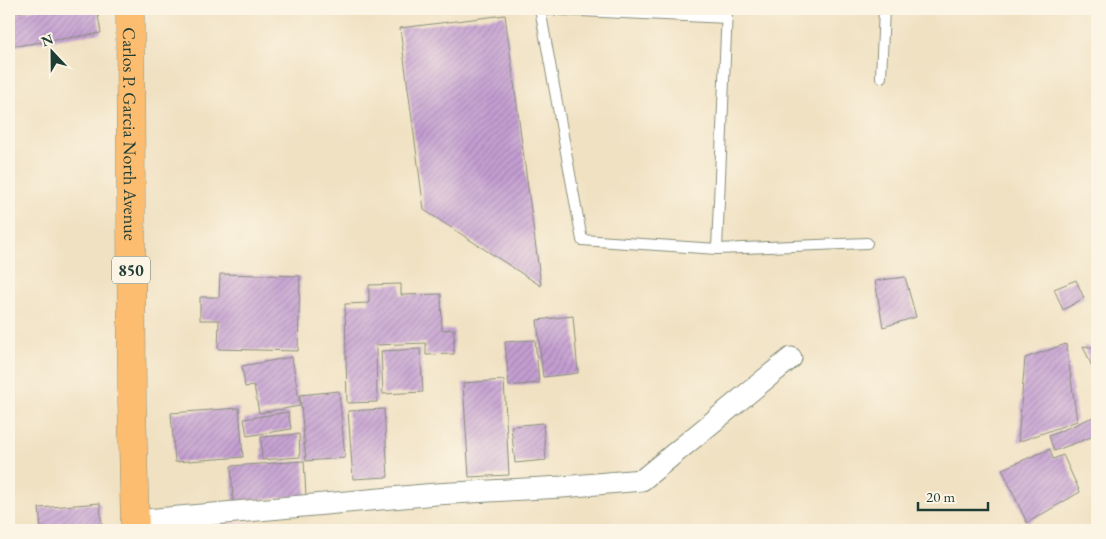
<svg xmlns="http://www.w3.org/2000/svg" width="1106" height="539" viewBox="0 0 1106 539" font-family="'EB Garamond',serif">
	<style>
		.built { fill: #f2cfe1 }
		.building { fill: url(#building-hatch) }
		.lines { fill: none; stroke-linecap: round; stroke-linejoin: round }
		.service-casing { stroke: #888f7b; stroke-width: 12 }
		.minor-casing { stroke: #888f7b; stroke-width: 23 }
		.primary-casing { stroke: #888f7b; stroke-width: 29 }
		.service { stroke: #fff; stroke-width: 10 }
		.minor { stroke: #fff; stroke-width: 21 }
		.primary { stroke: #fcbd6f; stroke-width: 28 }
		.labels { text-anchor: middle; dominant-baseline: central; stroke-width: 4; stroke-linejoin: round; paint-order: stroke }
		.shield { fill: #fcf5e5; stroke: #617469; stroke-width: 1 }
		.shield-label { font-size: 16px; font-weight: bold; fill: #1f3d34 }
		.street-label { font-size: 18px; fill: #1f3d34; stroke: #fcf5e5 }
	</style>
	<defs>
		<pattern id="building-hatch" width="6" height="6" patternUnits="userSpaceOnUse" patternTransform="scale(1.25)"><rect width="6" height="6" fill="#c49ed2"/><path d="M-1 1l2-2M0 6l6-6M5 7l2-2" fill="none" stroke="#9f82ab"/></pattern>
	</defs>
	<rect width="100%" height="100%" fill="#fcf5e5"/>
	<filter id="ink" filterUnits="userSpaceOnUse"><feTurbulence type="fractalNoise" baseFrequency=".02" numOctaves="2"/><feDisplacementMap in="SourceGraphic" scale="10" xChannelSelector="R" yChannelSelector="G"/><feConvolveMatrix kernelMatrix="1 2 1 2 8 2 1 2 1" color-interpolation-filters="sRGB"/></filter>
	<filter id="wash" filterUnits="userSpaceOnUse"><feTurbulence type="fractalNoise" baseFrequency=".0096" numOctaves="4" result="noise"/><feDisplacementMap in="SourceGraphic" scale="20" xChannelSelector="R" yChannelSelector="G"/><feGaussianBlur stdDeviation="1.12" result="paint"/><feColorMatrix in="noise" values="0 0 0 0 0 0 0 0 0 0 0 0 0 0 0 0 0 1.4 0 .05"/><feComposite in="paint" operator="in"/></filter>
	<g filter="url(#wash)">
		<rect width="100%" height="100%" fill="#f0e1c2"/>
		<!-- built -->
		<path class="built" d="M252,522V530H170L169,523Z"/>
		<g id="blocks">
			<!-- building -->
			<g class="building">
				<path d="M9,9H18L19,12L37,9H97L101,33L9,47Z"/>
				<path d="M505,15L541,286L424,210L400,28Z"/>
				<path d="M220,274L300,276L298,351L218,349L219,320H200V297H219Z"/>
				<path d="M905,277L916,317L883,327L875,281Z"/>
				<path d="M1076,280L1084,298L1063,310L1054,289Z"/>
				<path d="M401,284V295L441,294L442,330L454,329V354L426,355V343L376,345L377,402L347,403L345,304L369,303V285Z"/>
				<path d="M573,316L578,373L543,377L537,320Z"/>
				<path d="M535,340L539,383L509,386L505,342Z"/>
				<path d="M1066,344L1077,421L1018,442L1025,358Z"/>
				<path d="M1083,346L1097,348V378Z"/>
				<path d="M420,349L423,392L383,394L381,351Z"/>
				<path d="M292,357L300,406L259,413L254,386L245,387L242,366Z"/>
				<path d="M504,380L509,475L469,477L463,383Z"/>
				<path d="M339,391L345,458L306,461L300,395Z"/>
				<path d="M239,408L243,457L175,462L171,413Z"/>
				<path d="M384,409L388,477L353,479L348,411Z"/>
				<path d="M288,412L291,429L247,436L244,419Z"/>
				<path d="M1093,417L1097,435L1054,451L1049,436Z"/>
				<path d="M543,423L546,460L515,463L511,426Z"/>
				<path d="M299,434L300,457L262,460L261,437Z"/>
				<path d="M1050,449L1053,459L1063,455L1080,492L1027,523L1002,469Z"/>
				<path d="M304,461L306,496L233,501L231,466Z"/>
				<path d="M100,503L102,530H41L39,508Z"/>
				<rect x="184" y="525" width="23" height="5"/>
			</g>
		</g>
	</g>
	<g filter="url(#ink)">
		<use href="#blocks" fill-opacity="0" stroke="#888f7b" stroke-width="1"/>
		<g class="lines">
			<!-- service casing -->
			<g class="service-casing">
				<g id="service">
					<path d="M540,9L582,240L717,249L867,243"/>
					<path d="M540,9L727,18"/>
					<path d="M881,77L884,9"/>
					<path d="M717,249L727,9"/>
				</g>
			</g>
			<!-- minor casing -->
			<g class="minor-casing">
				<path id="minor" d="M135,521L436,494L562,487L642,480L791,358"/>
			</g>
			<!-- primary casing -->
			<g class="primary-casing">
				<g id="primary">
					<path id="s1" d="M130,9L132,401L135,530"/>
				</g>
			</g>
			<!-- service -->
			<use href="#service" class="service"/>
			<!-- minor -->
			<use href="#minor" class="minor"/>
			<!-- primary -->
			<use href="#primary" class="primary"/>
		</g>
	</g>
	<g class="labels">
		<!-- shield labels -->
		<rect class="shield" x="112" y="256.5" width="38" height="27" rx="4"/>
		<g class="shield-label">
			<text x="131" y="270">850</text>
		</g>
		<!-- street labels -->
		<g class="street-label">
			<text stroke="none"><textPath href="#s1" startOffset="125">Carlos P. Garcia North Avenue</textPath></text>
		</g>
	</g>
	<!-- margin -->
	<rect width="1106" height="539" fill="none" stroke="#fcf5e5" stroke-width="30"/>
	<!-- north arrow -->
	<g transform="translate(52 52) rotate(338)" stroke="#fcf5e5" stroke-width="4" paint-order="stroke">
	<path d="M0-4L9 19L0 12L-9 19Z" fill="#1f3d34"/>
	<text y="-8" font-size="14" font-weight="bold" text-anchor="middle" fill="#1f3d34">N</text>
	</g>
	<!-- scale -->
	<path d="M918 502v8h70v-8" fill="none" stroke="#1f3d34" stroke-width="2.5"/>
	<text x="926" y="502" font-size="15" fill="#1f3d34" stroke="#fcf5e5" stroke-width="4" paint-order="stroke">20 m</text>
</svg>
